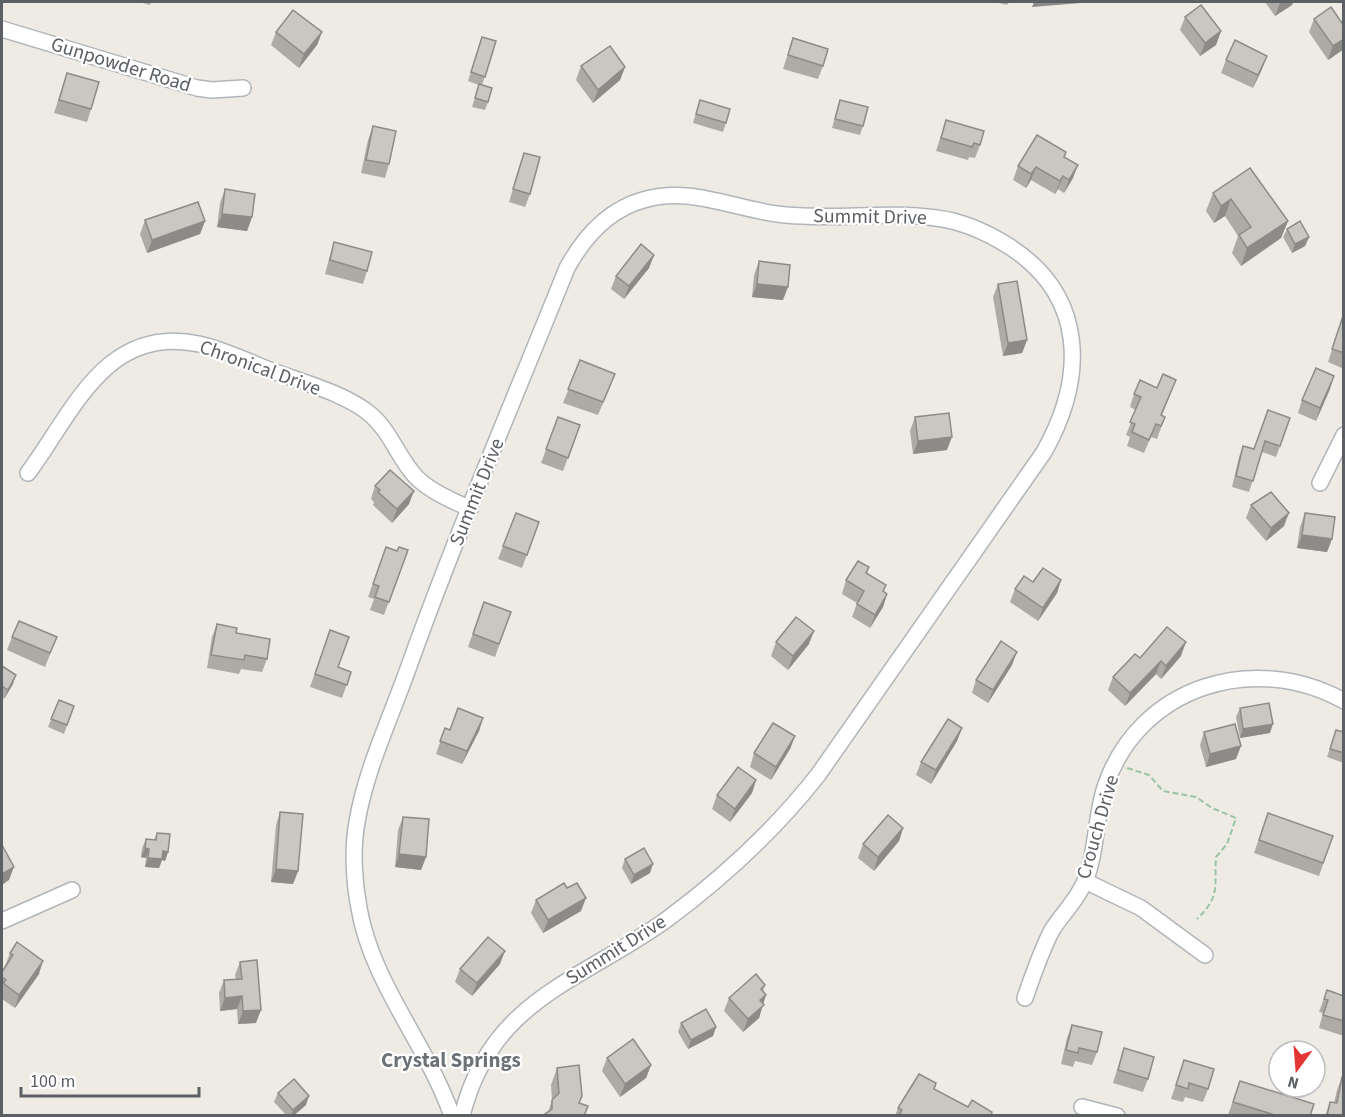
<svg xmlns="http://www.w3.org/2000/svg" width="1345" height="1117" viewBox="0 0 1345 1117" font-family="'Source Sans 3',sans-serif">
	<style>
		.lines { fill: none; stroke-linecap: round; stroke-linejoin: round }
		.street-casing { stroke: #b1b5b9; stroke-width: 18 }
		.path { stroke: #9ac5a4; stroke-width: 2; stroke-dasharray: 6 3; stroke-linecap: butt }
		.street { stroke: #fff; stroke-width: 15 }
		.wall { fill: #aeaaa6 }
		.shaded-wall { fill: #8d8b87 }
		.building { fill: #cac6c1; stroke: #8d8b87; stroke-width: 1.5 }
		.labels { text-anchor: middle; dominant-baseline: central; stroke-width: 4.5; stroke-linejoin: round; paint-order: stroke }
		.street-label { font-size: 20px; fill: #5c6064; stroke: #fff }
		.neighbourhood-label { font-size: 21px; font-weight: bold; fill: #6d7276; stroke: #fff }
	</style>
	<rect width="100%" height="100%" fill="#eeebe4"/>
	<g class="lines">
		<!-- street casing -->
		<g class="street-casing">
			<g id="street">
				<path d="M2,29L197,88L212,90L243,88"/>
				<path d="M28,473C73,413 105,324 199,344C222,349 245,360 267,369C298,381 346,393 371,415C391,432 398,458 416,477C431,492 452,500 470,509"/>
				<path d="M1320,483L1344,435"/>
				<path d="M1085,881L1141,908L1205,955"/>
				<path d="M2,921L72,890"/>
				<path d="M1025,998C1033,975 1041,951 1052,930C1062,914 1078,899 1085,881C1097,852 1095,817 1105,787C1139,686 1254,651 1344,701"/>
				<path d="M1082,1107L1117,1116"/>
				<path d="M452,1116C427,1044 372,984 359,908C354,882 352,849 357,822C366,769 391,717 409,666C457,532 514,400 567,268C584,237 608,210 643,200C692,185 737,211 786,215C836,220 886,211 936,218C961,221 986,232 1007,245C1087,295 1086,377 1044,452L818,775C774,831 724,877 666,920C581,981 490,1000 462,1116"/>
			</g>
		</g>
		<!-- path -->
		<path class="path" d="M1127,768L1149,775L1163,791L1196,797L1212,808L1236,818L1227,844L1216,857C1214,887 1221,896 1197,919"/>
		<!-- street -->
		<use href="#street" class="street"/>
	</g>
	<!-- wall -->
	<g class="wall">
		<path d="M140,2H151L150,5Z"/>
		<path d="M995,2H1009L1007,5Z"/>
		<path d="M1265,2H1293L1292,5L1275,16Z"/>
		<path d="M1185,17L1221,31L1216,45L1200,56L1180,30Z"/>
		<path d="M1314,19L1344,26V49L1328,60L1309,32Z"/>
		<path d="M276,32H322L317,45L299,68L271,45Z"/>
		<path d="M482,37L496,41L482,85L488,102L485,110L472,107L479,85L468,81Z"/>
		<path d="M793,38L823,66L818,79L783,69Z"/>
		<path d="M1226,60L1262,69L1253,88L1221,73Z"/>
		<path d="M581,66L625,67L620,80L593,103L576,80Z"/>
		<path d="M67,73L91,109L87,122L54,113Z"/>
		<path d="M1344,75V113H1343L1342,79Z"/>
		<path d="M700,100L726,123L723,132L693,123Z"/>
		<path d="M840,100L863,126L860,135L832,128Z"/>
		<path d="M946,120L980,145L975,158L969,157L968,160L936,151Z"/>
		<path d="M373,126L389,164L385,178L361,173L368,140Z"/>
		<path d="M1066,152L1065,157L1073,178L1064,193L1058,189L1055,194L1031,180L1026,188L1013,180L1018,166Z"/>
		<path d="M524,153L530,194L525,207L509,202Z"/>
		<path d="M1250,168L1288,221L1281,238L1241,266L1232,253L1238,236L1225,216L1214,223L1206,211L1213,193Z"/>
		<path d="M225,189L252,217L247,231L217,227L220,203Z"/>
		<path d="M145,220L205,221L200,234L147,253L140,234Z"/>
		<path d="M1287,229L1309,237L1305,246L1292,253L1283,237Z"/>
		<path d="M334,242L367,271L363,284L325,274L330,255Z"/>
		<path d="M654,255L649,268L624,299L611,289L616,276Z"/>
		<path d="M759,261L783,300L752,297L754,275Z"/>
		<path d="M998,284L1027,340L1022,353L1003,356L993,297Z"/>
		<path d="M1343,316H1344V369L1328,362Z"/>
		<path d="M580,360L610,387L598,415L563,403Z"/>
		<path d="M1330,389L1316,421L1298,413L1302,400Z"/>
		<path d="M1171,393L1162,415L1165,417L1157,439L1151,437L1144,453L1127,446L1130,437L1126,435L1136,410L1130,407L1134,394Z"/>
		<path d="M558,417L580,425L563,471L541,463Z"/>
		<path d="M915,417L947,450L913,454L910,431Z"/>
		<path d="M1290,418L1276,457L1262,452L1249,492L1232,487L1239,457L1243,446L1254,449Z"/>
		<path d="M375,486L409,504L392,523L373,505L374,502L371,499Z"/>
		<path d="M1251,505L1284,526L1266,541L1246,518Z"/>
		<path d="M516,513L539,522L522,568L498,559Z"/>
		<path d="M1305,513L1332,539L1327,552L1297,548L1300,527Z"/>
		<path d="M386,547L397,551L408,550L384,615L370,610L374,599L368,597Z"/>
		<path d="M869,567L867,573L886,585L884,591L887,594L883,607L870,628L852,617L857,603L842,594L846,580Z"/>
		<path d="M1061,580L1057,593L1038,621L1010,602L1015,589L1033,582Z"/>
		<path d="M484,602L511,612L495,657L468,647Z"/>
		<path d="M217,624L236,633L267,659L262,672L241,669L239,674L207,668L212,637Z"/>
		<path d="M330,630L338,667L351,672L342,698L310,687Z"/>
		<path d="M12,637H57L45,667L7,650Z"/>
		<path d="M776,642L809,644L788,670L771,656Z"/>
		<path d="M1181,656L1161,679L1156,674L1125,706L1108,690L1113,677L1140,658Z"/>
		<path d="M1012,665L988,703L972,693L976,680Z"/>
		<path d="M2,666L13,684L4,699L2,697Z"/>
		<path d="M59,700L74,706L64,734L48,727Z"/>
		<path d="M1240,708L1270,733L1240,738L1236,717Z"/>
		<path d="M483,718L479,731L462,764L436,754L445,728L450,730Z"/>
		<path d="M962,728L957,741L931,784L916,775L921,762Z"/>
		<path d="M1336,730L1344,732V763L1327,757Z"/>
		<path d="M1204,732L1236,759L1206,767L1200,745Z"/>
		<path d="M795,736L790,749L771,780L750,767L754,753Z"/>
		<path d="M756,780L752,793L730,822L712,809L717,795Z"/>
		<path d="M280,812L298,871L293,884L271,882L276,825Z"/>
		<path d="M1268,813L1333,836L1319,876L1254,853Z"/>
		<path d="M403,817L426,857L421,870L395,867L398,830Z"/>
		<path d="M903,828L899,841L874,871L858,858L863,844Z"/>
		<path d="M157,833L168,852L165,861L162,860L159,868L145,867L146,858L141,857L142,848L146,839L154,840Z"/>
		<path d="M625,859L650,873L631,884L622,868Z"/>
		<path d="M536,900L581,911L543,933L531,913Z"/>
		<path d="M10,953L39,974L15,1008L2,999V972L5,966Z"/>
		<path d="M240,962L256,1023L238,1024L237,1009L220,1011L219,993L224,980L236,979L235,975Z"/>
		<path d="M500,964L472,996L455,982L460,969Z"/>
		<path d="M765,985L763,991V1004L759,1018L743,1032L724,1011L729,998Z"/>
		<path d="M1327,990L1344,996V1036L1319,1028L1323,1013L1319,1012Z"/>
		<path d="M681,1023L716,1027L713,1036L688,1049L678,1032Z"/>
		<path d="M1072,1025L1097,1052L1092,1065L1075,1061L1073,1067L1061,1064L1067,1038Z"/>
		<path d="M1124,1048L1148,1079L1143,1092L1113,1083Z"/>
		<path d="M607,1058L651,1065L646,1078L620,1097L602,1071Z"/>
		<path d="M1184,1060L1208,1089L1203,1102L1185,1097L1183,1102L1171,1099Z"/>
		<path d="M557,1068L580,1103L548,1112L552,1100L551,1085Z"/>
		<path d="M1342,1077L1344,1116H1325L1330,1102L1334,1103L1337,1090Z"/>
		<path d="M1240,1081L1310,1116L1228,1115Z"/>
		<path d="M934,1089L968,1107L991,1116H895L898,1108Z"/>
		<path d="M278,1093L306,1105L293,1116H287L274,1102Z"/>
	</g>
	<!-- shaded-wall -->
	<g class="shaded-wall">
		<path d="M1034,2H1093L1032,7Z"/>
		<path d="M1282,2H1293L1292,5L1275,16L1280,3Z"/>
		<path d="M1221,31L1216,45L1200,56L1205,43Z"/>
		<path d="M322,32L317,45L299,68L304,54Z"/>
		<path d="M1344,39V49L1328,60L1333,46Z"/>
		<path d="M1267,56L1262,69L1253,88L1258,75Z"/>
		<path d="M625,67L620,80L593,103L598,90Z"/>
		<path d="M1078,165L1073,178L1064,193L1069,180Z"/>
		<path d="M1036,167L1031,180L1026,188L1031,174Z"/>
		<path d="M1063,176L1058,189L1055,194L1060,181Z"/>
		<path d="M1231,199L1225,216L1214,223L1221,206Z"/>
		<path d="M222,214L252,217L247,231L217,227Z"/>
		<path d="M205,221L200,234L147,253L152,240Z"/>
		<path d="M1288,221L1281,238L1241,266L1247,248Z"/>
		<path d="M1309,237L1305,246L1292,253L1295,244Z"/>
		<path d="M654,255L649,268L624,299L629,286Z"/>
		<path d="M757,284L788,287L783,300L752,297Z"/>
		<path d="M1027,340L1022,353L1003,356L1008,343Z"/>
		<path d="M1334,376L1330,389L1316,421L1320,408Z"/>
		<path d="M952,437L947,450L913,454L918,441Z"/>
		<path d="M414,491L409,504L392,523L397,509Z"/>
		<path d="M1289,513L1284,526L1266,541L1271,528Z"/>
		<path d="M1302,535L1332,539L1327,552L1297,548Z"/>
		<path d="M1061,580L1057,593L1038,621L1043,608Z"/>
		<path d="M887,594L883,607L870,628L875,615Z"/>
		<path d="M814,631L809,644L788,670L793,656Z"/>
		<path d="M1186,642L1181,656L1161,679L1166,666Z"/>
		<path d="M1017,652L1012,665L988,703L993,690Z"/>
		<path d="M1161,661L1156,674L1125,706L1130,693Z"/>
		<path d="M16,675L13,684L4,699L8,690Z"/>
		<path d="M483,718L479,731L462,764L467,751Z"/>
		<path d="M1273,724L1270,733L1240,738L1243,729Z"/>
		<path d="M962,728L957,741L931,784L936,770Z"/>
		<path d="M795,736L790,749L771,780L776,767Z"/>
		<path d="M1241,746L1236,759L1206,767L1210,754Z"/>
		<path d="M756,780L752,793L730,822L735,809Z"/>
		<path d="M903,828L899,841L874,871L878,857Z"/>
		<path d="M145,848L149,849L146,858L141,857Z"/>
		<path d="M163,851L168,852L165,861L162,860L159,868L145,867L148,858Z"/>
		<path d="M399,854L426,857L421,870L395,867Z"/>
		<path d="M653,864L650,873L631,884L634,875Z"/>
		<path d="M14,867L9,880L2,885V874Z"/>
		<path d="M276,869L298,871L293,884L271,882Z"/>
		<path d="M586,898L581,911L543,933L548,920Z"/>
		<path d="M505,951L500,964L472,996L477,983Z"/>
		<path d="M43,961L39,974L15,1008L19,995Z"/>
		<path d="M766,995L759,1018L743,1032L748,1019L760,1000Z"/>
		<path d="M242,996L237,1009L220,1011L225,998Z"/>
		<path d="M261,1010L256,1023L238,1024L243,1011Z"/>
		<path d="M716,1027L713,1036L688,1049L691,1040Z"/>
		<path d="M651,1065L646,1078L620,1097L625,1084Z"/>
		<path d="M309,1096L306,1105L293,1116H291L293,1110Z"/>
	</g>
	<!-- building -->
	<g class="building">
		<path d="M1201,5L1221,31L1205,43L1185,17Z"/>
		<path d="M1331,7L1344,26V39L1333,46L1314,19Z"/>
		<path d="M293,10L322,32L304,54L276,32Z"/>
		<path d="M482,37L496,41L485,77L471,72Z"/>
		<path d="M793,38L828,49L823,66L788,55Z"/>
		<path d="M1235,40L1267,56L1258,75L1226,60Z"/>
		<path d="M610,46L625,67L598,90L581,66Z"/>
		<path d="M67,73L99,82L91,109L59,100Z"/>
		<path d="M479,84L492,88L488,102L475,98Z"/>
		<path d="M700,100L730,109L726,123L696,114Z"/>
		<path d="M840,100L868,107L863,126L835,119Z"/>
		<path d="M946,120L984,131L980,145L974,143L972,147L941,138Z"/>
		<path d="M373,126L396,131L389,164L366,160Z"/>
		<path d="M1037,135L1066,152L1064,157L1078,165L1069,180L1063,176L1060,181L1036,167L1031,174L1018,166Z"/>
		<path d="M524,153L540,157L530,194L513,189Z"/>
		<path d="M1250,168L1288,221L1247,248L1239,235L1251,227L1231,199L1221,206L1213,193Z"/>
		<path d="M225,189L255,194L252,217L222,214Z"/>
		<path d="M198,202L205,221L152,240L145,220Z"/>
		<path d="M1300,221L1309,237L1295,244L1287,229Z"/>
		<path d="M334,242L372,252L367,271L330,260Z"/>
		<path d="M641,244L654,255L629,286L616,276Z"/>
		<path d="M759,261L790,265L788,287L757,284Z"/>
		<path d="M1017,281L1027,340L1008,343L998,284Z"/>
		<path d="M1343,316H1344V353L1332,349Z"/>
		<path d="M580,360L615,374L603,402L568,389Z"/>
		<path d="M1316,368L1334,376L1320,408L1302,400Z"/>
		<path d="M1163,374L1176,380L1161,415L1165,417L1161,426L1156,424L1149,440L1132,432L1135,424L1130,422L1141,397L1134,394L1140,380L1157,388Z"/>
		<path d="M1268,410L1290,418L1280,446L1265,441L1253,481L1236,476L1243,446L1254,449Z"/>
		<path d="M949,413L952,437L918,441L915,417Z"/>
		<path d="M558,417L580,425L568,458L546,449Z"/>
		<path d="M390,470L414,491L397,509L378,492L380,490L375,486Z"/>
		<path d="M1271,492L1289,513L1271,528L1251,505Z"/>
		<path d="M516,513L539,522L527,555L503,546Z"/>
		<path d="M1305,513L1335,517L1332,539L1302,535Z"/>
		<path d="M386,547L397,551L399,547L408,550L389,602L375,597L379,586L373,584Z"/>
		<path d="M858,561L869,567L866,573L886,585L883,591L887,594L875,615L857,604L864,591L846,580Z"/>
		<path d="M1043,568L1061,580L1043,608L1015,589L1024,576L1033,582Z"/>
		<path d="M484,602L511,612L499,644L473,634Z"/>
		<path d="M796,617L814,631L793,656L776,642Z"/>
		<path d="M19,621L57,637L50,653L12,637Z"/>
		<path d="M217,624L237,628L236,633L270,639L267,659L245,655L244,660L211,655Z"/>
		<path d="M1167,627L1186,642L1166,666L1161,661L1130,693L1113,677L1135,654L1140,658Z"/>
		<path d="M330,630L349,637L338,667L351,672L347,685L315,674Z"/>
		<path d="M1001,641L1017,652L993,690L976,680Z"/>
		<path d="M2,666L16,675L8,690L2,686Z"/>
		<path d="M59,700L74,706L67,725L51,719Z"/>
		<path d="M1269,703L1273,724L1243,729L1240,708Z"/>
		<path d="M458,708L483,718L467,751L440,741L445,728L450,730Z"/>
		<path d="M948,719L962,728L936,770L921,762Z"/>
		<path d="M773,723L795,736L776,767L754,753Z"/>
		<path d="M1235,724L1241,746L1210,754L1204,732Z"/>
		<path d="M1336,730L1344,732V753L1330,749Z"/>
		<path d="M738,767L756,780L735,809L717,795Z"/>
		<path d="M280,812L303,814L298,871L276,869Z"/>
		<path d="M1268,813L1333,836L1323,863L1259,840Z"/>
		<path d="M888,815L903,828L878,857L863,844Z"/>
		<path d="M403,817L429,819L426,857L399,854Z"/>
		<path d="M157,833L170,834L168,852L163,851L162,859L148,858L149,849L145,848L146,839L156,840Z"/>
		<path d="M2,845L14,867L2,874Z"/>
		<path d="M644,848L653,864L634,875L625,859Z"/>
		<path d="M564,883L567,888L577,883L586,898L548,920L536,900Z"/>
		<path d="M488,937L505,951L477,983L460,969Z"/>
		<path d="M17,942L43,961L19,995L3,983L6,980L2,977V972L13,955L10,953Z"/>
		<path d="M257,960L261,1010L243,1011L242,996L225,998L224,980L242,979L240,962Z"/>
		<path d="M756,974L765,985L761,989L766,995L760,1000L764,1005L748,1019L729,998Z"/>
		<path d="M1327,990L1344,996V1021L1323,1015L1328,1000L1324,999Z"/>
		<path d="M706,1009L716,1027L691,1040L681,1023Z"/>
		<path d="M1072,1025L1102,1032L1097,1052L1079,1048L1078,1053L1066,1050Z"/>
		<path d="M633,1039L651,1065L625,1084L607,1058Z"/>
		<path d="M1124,1048L1154,1057L1148,1079L1118,1070Z"/>
		<path d="M1184,1060L1214,1069L1208,1089L1189,1083L1188,1089L1176,1085Z"/>
		<path d="M579,1065L582,1096L579,1103L588,1106L584,1116H542L552,1109V1100L559,1093L557,1068Z"/>
		<path d="M919,1074L936,1083L934,1089L968,1107L972,1100L992,1112L991,1116H899L902,1110L898,1108Z"/>
		<path d="M1342,1077L1344,1078V1116H1327L1330,1102L1337,1103Z"/>
		<path d="M294,1079L309,1096L293,1110L278,1093Z"/>
		<path d="M1240,1081L1314,1104L1310,1116H1278L1233,1102Z"/>
	</g>
	<g class="labels">
		<!-- street labels -->
		<g class="street-label">
			<text transform="translate(121 65) rotate(17)">Gunpowder Road</text>
			<text transform="translate(870 217) rotate(1)">Summit Drive</text>
			<text transform="translate(260 368) rotate(20)">Chronical Drive</text>
			<text transform="translate(477 492) rotate(-68)">Summit Drive</text>
			<text transform="translate(1098 827) rotate(-74)">Crouch Drive</text>
			<text transform="translate(616 950) rotate(-32)">Summit Drive</text>
		</g>
		<!-- neighbourhood labels -->
		<g class="neighbourhood-label">
			<text x="451" y="1060">Crystal Springs</text>
		</g>
	</g>
	<!-- border -->
	<rect width="1345" height="1117" fill="none" stroke="#5c6064" stroke-width="6"/>
	<!-- north arrow -->
	<g transform="translate(1297 1069) rotate(196)"><circle r="28" fill="#ffffff" stroke="#bebfc1" stroke-width="1.5"/>
	<path d="M0-4.5L10 22L0 15L-10 22Z" fill="#e43434"/>
	<text y="-9" font-size="16" font-weight="bold" text-anchor="middle" fill="#5c6064">N</text>
	</g>
	<!-- scale -->
	<path d="M21 1087v9h178v-9" fill="none" stroke="#5c6064" stroke-width="3"/>
	<text x="30" y="1087" font-size="18" fill="#5c6064" stroke="#ffffff" stroke-width="4.5" paint-order="stroke">100 m</text>
</svg>
